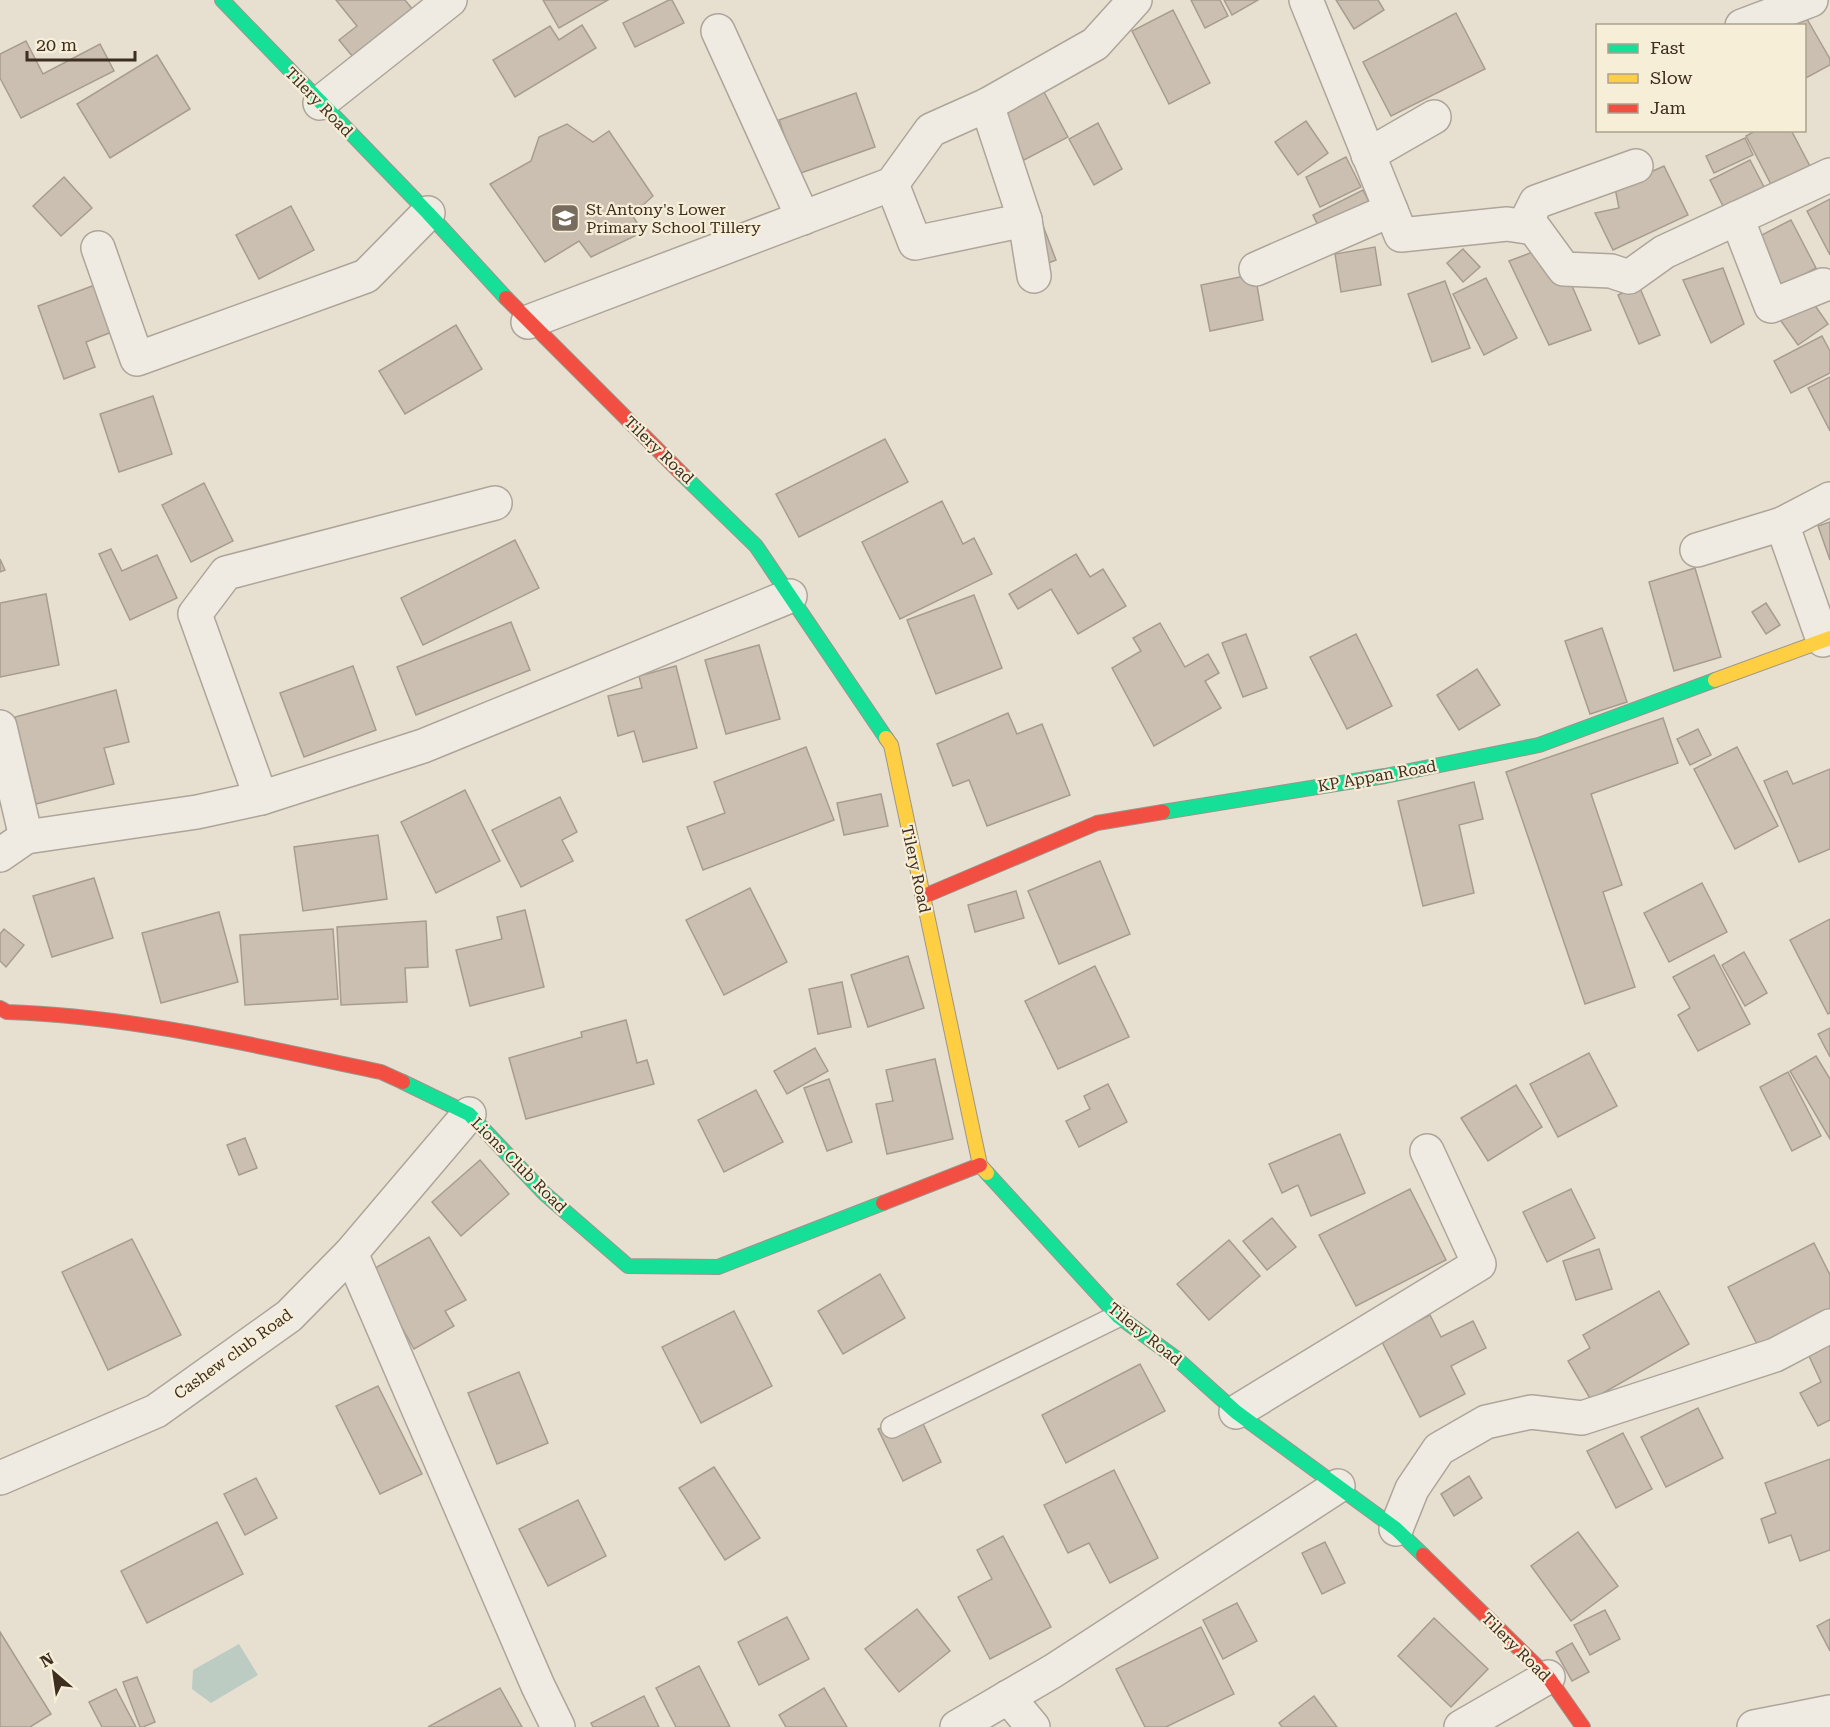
<svg xmlns="http://www.w3.org/2000/svg" width="1830" height="1727" viewBox="0 0 1830 1727" font-family="'Roboto Serif',serif">
	<style>
		.water { fill: #bcccc2 }
		.building { fill: #cbbfb2; stroke: #a89c90; stroke-width: 1.5 }
		.lines { fill: none; stroke-linecap: round; stroke-linejoin: round }
		.lane-casing { stroke: #ada599; stroke-width: 24 }
		.street-casing { stroke: #ada599; stroke-width: 36 }
		.fast-casing { stroke: #9c958a; stroke-width: 16 }
		.slow-casing { stroke: #9c958a; stroke-width: 16 }
		.jam-casing { stroke: #9c958a; stroke-width: 16 }
		.lane { stroke: #efebe3; stroke-width: 21 }
		.street { stroke: #efebe3; stroke-width: 33 }
		.fast { stroke: #16e098; stroke-width: 14 }
		.slow { stroke: #ffcf43; stroke-width: 14 }
		.jam { stroke: #f24e42; stroke-width: 14 }
		.labels { text-anchor: middle; dominant-baseline: central; stroke-width: 4.5; stroke-linejoin: round; paint-order: stroke }
		.street-label { font-size: 16px; fill: #3d2e20; stroke: #f7eed8 }
		.poi-label { font-size: 16px; fill: #3d2e20; stroke: #f7eed8; text-anchor: start }
	</style>
	<rect width="100%" height="100%" fill="#e7e0d1"/>
	<!-- water -->
	<path class="water" d="M239,1644L258,1675L211,1703L192,1689L193,1670Z"/>
	<!-- building -->
	<g class="building">
		<path d="M336,0H405L422,21L363,69L339,40L357,26Z"/>
		<path d="M543,0H608L559,28Z"/>
		<path d="M669,0H672L684,23L635,47L623,23Z"/>
		<path d="M1191,0H1220L1228,16L1205,28Z"/>
		<path d="M1224,0H1258L1232,15Z"/>
		<path d="M1336,0H1378L1384,10L1354,29Z"/>
		<path d="M1173,10L1210,83L1169,104L1132,31Z"/>
		<path d="M1803,12L1830,59V65L1804,79V26H1780Z"/>
		<path d="M1456,13L1485,69L1391,116L1363,62Z"/>
		<path d="M582,25L596,48L515,97L493,60L550,26L559,40Z"/>
		<path d="M26,41L43,74L100,44L114,71L21,118L0,78V54Z"/>
		<path d="M157,55L190,109L110,158L77,104Z"/>
		<path d="M1044,92L1068,137L1024,160L1000,115Z"/>
		<path d="M856,93L875,147L798,174L779,120Z"/>
		<path d="M1306,121L1328,153L1298,175L1275,142Z"/>
		<path d="M1098,123L1122,169L1094,185L1069,139Z"/>
		<path d="M567,124L593,142L609,131L653,196L632,215L643,232L591,257L579,241L545,262L490,184L531,161L539,137Z"/>
		<path d="M1757,130H1791L1813,172L1775,192L1746,136Z"/>
		<path d="M1745,138L1753,155L1714,173L1706,156Z"/>
		<path d="M1346,157L1361,187L1320,207L1306,177Z"/>
		<path d="M1750,160L1765,189L1725,210L1710,180Z"/>
		<path d="M1664,166L1688,215L1613,250L1595,213L1619,208L1615,188Z"/>
		<path d="M64,177L92,208L61,236L33,206Z"/>
		<path d="M1363,190L1372,208L1322,234L1313,215Z"/>
		<path d="M1830,199V255L1807,211Z"/>
		<path d="M291,206L314,250L259,279L236,235Z"/>
		<path d="M1791,220L1816,268L1778,288L1754,239Z"/>
		<path d="M1042,223L1056,260L1041,266Z"/>
		<path d="M1554,244L1591,330L1549,345L1509,261Z"/>
		<path d="M1375,247L1381,285L1341,292L1335,254Z"/>
		<path d="M1463,249L1480,267L1463,282L1447,263Z"/>
		<path d="M1723,268L1744,324L1711,343L1683,280Z"/>
		<path d="M1255,274L1263,320L1210,331L1201,285Z"/>
		<path d="M1486,278L1517,338L1484,355L1453,294Z"/>
		<path d="M1445,281L1470,348L1432,362L1408,294Z"/>
		<path d="M95,285L112,332L86,342L95,367L64,379L38,306Z"/>
		<path d="M1639,286L1660,335L1639,344L1618,295Z"/>
		<path d="M1809,297L1828,324L1798,345L1779,318Z"/>
		<path d="M456,325L482,369L405,414L379,371Z"/>
		<path d="M1822,336L1830,351V373L1791,393L1774,361Z"/>
		<path d="M1830,377V431L1808,388Z"/>
		<path d="M153,396L172,454L119,472L100,414Z"/>
		<path d="M885,439L908,482L799,537L776,494Z"/>
		<path d="M204,483L233,541L191,562L162,505Z"/>
		<path d="M942,501L963,544L974,538L992,574L900,619L862,542Z"/>
		<path d="M1830,522V560L1818,526Z"/>
		<path d="M515,540L539,588L423,645L401,598Z"/>
		<path d="M111,549L122,571L157,555L177,598L130,620L99,554Z"/>
		<path d="M1076,554L1090,577L1103,569L1126,606L1078,634L1051,589L1018,609L1009,594Z"/>
		<path d="M0,559L5,570L0,572Z"/>
		<path d="M1695,568L1721,657L1674,671L1649,582Z"/>
		<path d="M46,594L59,665L0,677V603Z"/>
		<path d="M974,595L1002,668L936,694L907,620Z"/>
		<path d="M1766,603L1780,625L1766,634L1752,612Z"/>
		<path d="M511,622L530,670L416,715L397,667Z"/>
		<path d="M1160,623L1185,667L1208,654L1219,673L1205,681L1221,708L1154,746L1112,668L1141,651L1133,638Z"/>
		<path d="M1602,628L1627,702L1590,714L1565,641Z"/>
		<path d="M1246,634L1267,688L1243,697L1222,643Z"/>
		<path d="M1356,634L1392,706L1347,729L1310,657Z"/>
		<path d="M759,645L780,719L726,734L705,660Z"/>
		<path d="M353,666L376,730L304,757L280,693Z"/>
		<path d="M676,666L697,748L643,762L634,731L618,736L608,696L642,688L639,676Z"/>
		<path d="M1477,669L1500,705L1459,730L1437,695Z"/>
		<path d="M116,690L129,742L104,748L114,784L36,804L15,717Z"/>
		<path d="M1008,713L1017,734L1042,724L1070,795L987,826L969,780L953,786L937,744Z"/>
		<path d="M1663,718L1678,763L1591,794L1622,885L1603,892L1635,987L1585,1004L1506,772Z"/>
		<path d="M1698,729L1711,755L1690,765L1677,739Z"/>
		<path d="M806,747L834,820L703,870L687,827L725,813L714,782Z"/>
		<path d="M1737,747L1778,826L1735,849L1694,769Z"/>
		<path d="M1830,769V849L1799,862L1764,781L1787,771L1793,784Z"/>
		<path d="M1474,782L1483,819L1459,825L1474,893L1423,906L1398,801Z"/>
		<path d="M465,790L500,861L436,893L401,822Z"/>
		<path d="M881,794L888,826L844,835L837,803Z"/>
		<path d="M560,797L577,832L562,840L573,861L521,887L492,830Z"/>
		<path d="M378,835L387,899L303,911L294,847Z"/>
		<path d="M1100,861L1130,934L1059,964L1028,891Z"/>
		<path d="M94,878L113,938L52,957L33,896Z"/>
		<path d="M1702,883L1727,932L1669,962L1644,913Z"/>
		<path d="M750,888L787,962L724,995L686,920Z"/>
		<path d="M1016,891L1024,918L975,932L968,905Z"/>
		<path d="M525,910L544,987L470,1006L456,950L502,939L497,917Z"/>
		<path d="M219,912L238,982L161,1003L142,933Z"/>
		<path d="M1830,919V1013L1828,1014L1790,940Z"/>
		<path d="M426,921L428,967L405,968L407,1002L341,1005L337,927Z"/>
		<path d="M4,929L24,945L6,967L0,961V934Z"/>
		<path d="M333,929L338,999L245,1005L240,935Z"/>
		<path d="M1744,952L1767,993L1745,1006L1722,965Z"/>
		<path d="M1714,955L1750,1024L1698,1051L1678,1015L1690,1008L1673,977Z"/>
		<path d="M908,956L924,1008L868,1027L851,975Z"/>
		<path d="M1095,966L1129,1037L1058,1069L1025,1001Z"/>
		<path d="M842,982L851,1027L818,1034L809,989Z"/>
		<path d="M626,1020L637,1063L647,1060L654,1084L526,1119L509,1058L582,1037L581,1032Z"/>
		<path d="M1830,1028V1057L1818,1034Z"/>
		<path d="M815,1048L828,1071L787,1094L774,1071Z"/>
		<path d="M1589,1053L1617,1106L1558,1137L1530,1084Z"/>
		<path d="M1816,1056L1830,1079V1139L1790,1071Z"/>
		<path d="M935,1059L953,1139L887,1154L876,1104L893,1101L886,1070Z"/>
		<path d="M1788,1072L1821,1136L1792,1151L1760,1087Z"/>
		<path d="M829,1079L852,1142L827,1151L804,1088Z"/>
		<path d="M1108,1084L1127,1122L1079,1147L1066,1121L1090,1109L1084,1096Z"/>
		<path d="M1516,1085L1542,1127L1488,1161L1461,1118Z"/>
		<path d="M756,1090L783,1142L724,1172L698,1120Z"/>
		<path d="M1340,1134L1365,1193L1311,1216L1298,1185L1282,1193L1269,1164Z"/>
		<path d="M245,1138L257,1168L239,1175L227,1145Z"/>
		<path d="M480,1160L509,1194L461,1236L432,1202Z"/>
		<path d="M1410,1189L1446,1260L1356,1306L1319,1235Z"/>
		<path d="M1571,1189L1595,1238L1547,1262L1523,1212Z"/>
		<path d="M1272,1218L1296,1247L1267,1270L1243,1241Z"/>
		<path d="M429,1237L466,1300L445,1311L454,1326L414,1349L370,1271Z"/>
		<path d="M132,1239L181,1335L108,1370L62,1272Z"/>
		<path d="M1229,1240L1260,1276L1209,1320L1177,1284Z"/>
		<path d="M1814,1243L1830,1275V1322L1763,1356L1728,1287Z"/>
		<path d="M1599,1249L1612,1289L1576,1300L1563,1261Z"/>
		<path d="M880,1274L905,1318L843,1354L818,1311Z"/>
		<path d="M1659,1291L1689,1344L1591,1400L1568,1361L1590,1348L1583,1335Z"/>
		<path d="M734,1311L772,1386L701,1423L662,1347Z"/>
		<path d="M1430,1315L1441,1337L1473,1321L1486,1348L1451,1366L1465,1394L1420,1417L1381,1340Z"/>
		<path d="M1830,1345V1420L1818,1426L1800,1393L1821,1382L1809,1356Z"/>
		<path d="M1140,1364L1165,1411L1066,1463L1042,1415Z"/>
		<path d="M519,1372L548,1443L497,1464L468,1393Z"/>
		<path d="M378,1386L422,1474L380,1494L336,1406Z"/>
		<path d="M1698,1408L1723,1458L1666,1487L1641,1437Z"/>
		<path d="M917,1411L941,1462L903,1481L878,1429Z"/>
		<path d="M1623,1433L1652,1489L1616,1508L1587,1451Z"/>
		<path d="M1830,1459V1550L1800,1561L1791,1535L1769,1543L1761,1519L1776,1513L1765,1483Z"/>
		<path d="M714,1467L760,1538L725,1560L679,1488Z"/>
		<path d="M1114,1470L1158,1558L1110,1583L1089,1543L1068,1553L1044,1505Z"/>
		<path d="M1469,1476L1482,1498L1454,1516L1441,1494Z"/>
		<path d="M256,1478L277,1518L245,1535L224,1494Z"/>
		<path d="M578,1500L606,1556L548,1586L519,1529Z"/>
		<path d="M217,1522L243,1574L147,1623L121,1571Z"/>
		<path d="M1578,1532L1618,1586L1571,1621L1531,1566Z"/>
		<path d="M1003,1536L1051,1627L990,1659L958,1597L992,1579L977,1550Z"/>
		<path d="M1325,1542L1345,1583L1322,1594L1302,1553Z"/>
		<path d="M1237,1603L1257,1641L1223,1659L1203,1620Z"/>
		<path d="M917,1609L950,1651L899,1692L865,1649Z"/>
		<path d="M1605,1610L1620,1639L1590,1655L1574,1625Z"/>
		<path d="M787,1617L809,1659L759,1685L738,1642Z"/>
		<path d="M1434,1618L1488,1669L1451,1707L1398,1656Z"/>
		<path d="M1830,1619V1651L1817,1626Z"/>
		<path d="M1201,1627L1234,1694L1166,1727H1145L1116,1669Z"/>
		<path d="M0,1632L51,1714L30,1727H0Z"/>
		<path d="M1572,1643L1589,1672L1572,1681L1556,1652Z"/>
		<path d="M699,1666L730,1727H676L656,1688Z"/>
		<path d="M137,1677L155,1722L143,1727H140L123,1682Z"/>
		<path d="M500,1688L522,1727H428Z"/>
		<path d="M824,1688L847,1727H786L779,1715Z"/>
		<path d="M116,1689L136,1727H102L89,1702Z"/>
		<path d="M644,1696L659,1727H593L591,1723Z"/>
		<path d="M1314,1696L1337,1727H1282L1279,1723Z"/>
	</g>
	<g class="lines">
		<!-- lane casing -->
		<g class="lane-casing">
			<path id="lane" d="M892,1427L1118,1316"/>
		</g>
		<!-- street casing -->
		<g class="street-casing">
			<g id="street">
				<path d="M1306,0L1401,235L1507,224L1534,228L1564,269L1611,271L1629,277L1664,252L1830,175"/>
				<path d="M1742,26L1811,0"/>
				<path d="M718,31L803,218"/>
				<path d="M320,103L450,0"/>
				<path d="M1368,155L1434,117"/>
				<path d="M892,184L915,243L1025,220L987,105"/>
				<path d="M1737,218L1771,306L1823,285"/>
				<path d="M1025,220L1034,276"/>
				<path d="M1524,226L1536,202L1636,166"/>
				<path d="M98,248L137,359L366,276L428,213"/>
				<path d="M1256,269L1391,210"/>
				<path d="M528,322L892,184L931,130L987,105L1095,44L1135,0"/>
				<path d="M1697,550L1782,524"/>
				<path d="M1823,640L1782,524L1830,499"/>
				<path d="M0,727L26,837"/>
				<path d="M261,798L195,614L226,573L495,503"/>
				<path d="M0,855L26,837L197,812L261,798L423,746L790,596"/>
				<path d="M351,1253L538,1686L558,1727"/>
				<path d="M1236,1412L1479,1264L1427,1151"/>
				<path d="M0,1478L156,1411L289,1316L351,1253L469,1114"/>
				<path d="M1396,1529L1412,1489L1439,1449L1486,1422L1531,1412L1582,1418L1775,1355L1830,1326"/>
				<path d="M1008,1697L1033,1727"/>
				<path d="M957,1727L1053,1671L1338,1486"/>
				<path d="M1461,1727L1548,1677"/>
				<path d="M1754,1727L1830,1712"/>
			</g>
		</g>
		<!-- fast casing -->
		<g class="fast-casing">
			<g id="fast">
				<path d="M222,0L428,213L506,298"/>
				<path d="M683,475L756,546L886,738"/>
				<path d="M1163,812L1385,776L1539,745L1715,680"/>
				<path d="M403,1082L469,1114L545,1194L628,1266L718,1267L883,1203"/>
				<path d="M987,1173L1118,1316L1177,1359L1236,1412L1396,1529L1423,1555"/>
			</g>
		</g>
		<!-- slow casing -->
		<g class="slow-casing">
			<g id="slow">
				<path d="M1715,680L1830,638"/>
				<path d="M886,738L891,745L980,1165L987,1173"/>
			</g>
		</g>
		<!-- jam casing -->
		<g class="jam-casing">
			<g id="jam">
				<path d="M506,298L683,475"/>
				<path d="M922,897L1097,823L1163,812"/>
				<path d="M0,1008L7,1012C133,1016 257,1046 381,1072L403,1082"/>
				<path d="M883,1203L980,1165"/>
				<path d="M1423,1555L1548,1677L1583,1727"/>
			</g>
		</g>
		<!-- lane -->
		<use href="#lane" class="lane"/>
		<!-- street -->
		<use href="#street" class="street"/>
		<!-- fast -->
		<use href="#fast" class="fast"/>
		<!-- slow -->
		<use href="#slow" class="slow"/>
		<!-- jam -->
		<use href="#jam" class="jam"/>
	</g>
	<!-- icons -->
	<defs>
		<g id="school-square" transform="scale(1.5)"><rect x="-9" y="-9" width="18" height="18" rx="4" fill="#786c5e" stroke="#f7eed8"/><path d="M0-5L7-2L0 1L-7-2ZM-4 1L0 2.5L4 1V4Q0 6-4 4Z" fill="#fff"/></g>
	</defs>
	<g fill-rule="evenodd">
		<use href="#school-square" x="565" y="218"/>
	</g>
	<g class="labels">
		<!-- street labels -->
		<g class="street-label">
			<text transform="translate(319 102) rotate(46)">Tilery Road</text>
			<text transform="translate(659 450) rotate(44)">Tilery Road</text>
			<text transform="translate(1377 776) rotate(-10)">KP Appan Road</text>
			<text transform="translate(916 869) rotate(78)">Tilery Road</text>
			<text transform="translate(519 1165) rotate(45)">Lions Club Road</text>
			<text transform="translate(1145 1334) rotate(39)">Tilery Road</text>
			<text transform="translate(233 1354) rotate(-36)">Cashew club Road</text>
			<text transform="translate(1516 1647) rotate(45)">Tilery Road</text>
		</g>
		<!-- poi labels -->
		<g class="poi-label">
			<text x="586" y="209">St Antony's Lower<tspan x="586" dy="18">Primary School Tillery</tspan></text>
		</g>
	</g>
	<!-- legend -->
	<rect x="1596" y="24" width="210" height="108" fill="#f7eed8" stroke="#ada18e" stroke-width="1.5"/>
	<rect x="1608" y="44" width="30" height="9" fill="#16e098" stroke="#ada18e" stroke-width="1.5"/>
	<text x="1650" y="54" font-size="18" fill="#3d2e20">Fast</text>
	<rect x="1608" y="74" width="30" height="9" fill="#ffcf43" stroke="#ada18e" stroke-width="1.5"/>
	<text x="1650" y="84" font-size="18" fill="#3d2e20">Slow</text>
	<rect x="1608" y="104" width="30" height="9" fill="#f24e42" stroke="#ada18e" stroke-width="1.5"/>
	<text x="1650" y="114" font-size="18" fill="#3d2e20">Jam</text>
	<!-- north arrow -->
	<g transform="translate(54 1673) rotate(331)" stroke="#f7eed8" stroke-width="4.5" paint-order="stroke">
	<path d="M0-4.5L10 22L0 15L-10 22Z" fill="#3d2e20"/>
	<text y="-9" font-size="16" font-weight="bold" text-anchor="middle" fill="#3d2e20">N</text>
	</g>
	<!-- scale -->
	<path d="M27 51v9h108v-9" fill="none" stroke="#3d2e20" stroke-width="3"/>
	<text x="36" y="51" font-size="18" fill="#3d2e20" stroke="#f7eed8" stroke-width="4.5" paint-order="stroke">20 m</text>
</svg>
